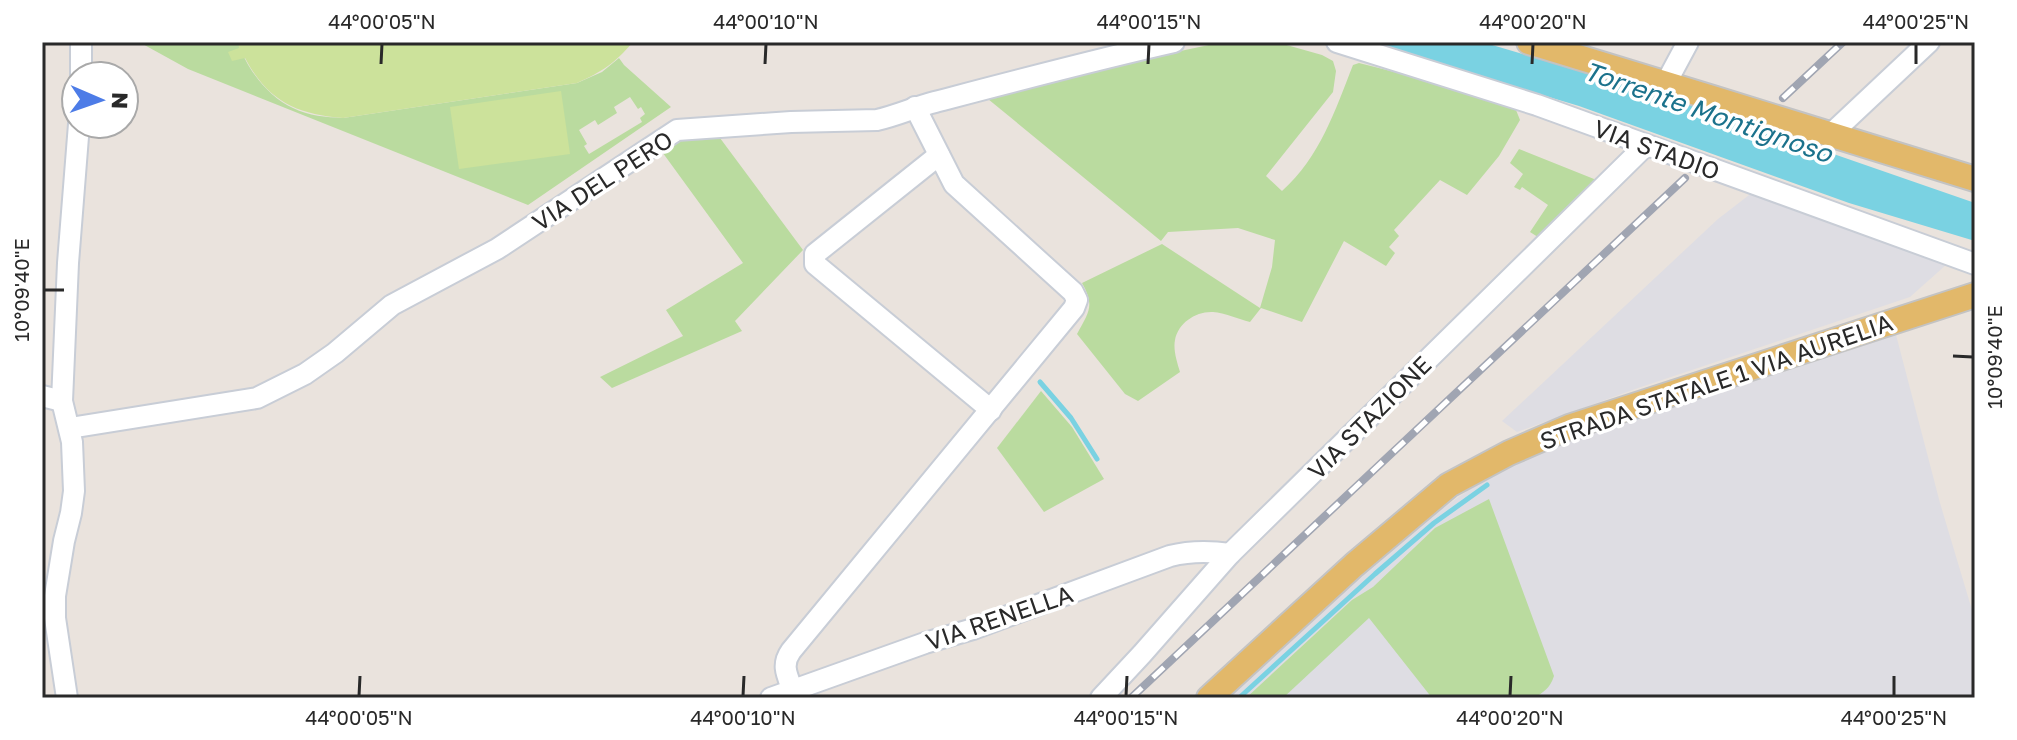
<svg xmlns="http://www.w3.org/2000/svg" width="2017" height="740" viewBox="0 0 2017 740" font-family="'Golos Text',sans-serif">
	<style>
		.industrial { fill: #dedde3 }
		.green { fill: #badb9f; fill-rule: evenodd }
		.pitch { fill: #cce29b }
		.water { fill: #7ad2e2 }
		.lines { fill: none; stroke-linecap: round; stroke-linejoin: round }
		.stream { stroke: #7ad2e2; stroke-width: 5 }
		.minor-casing { stroke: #c8cdd6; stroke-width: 24 }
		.major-casing { stroke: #c3c3c3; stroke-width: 28 }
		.minor { stroke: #fff; stroke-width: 20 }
		.major { stroke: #e2b86a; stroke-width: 24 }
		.rail-casing { stroke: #a0a5b2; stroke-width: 8 }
		.rail { stroke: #fff; stroke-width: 5; stroke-dasharray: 15; stroke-linecap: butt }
		.ticks { fill: none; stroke: #292929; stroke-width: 3 }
		.labels { text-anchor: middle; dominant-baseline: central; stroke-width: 7; stroke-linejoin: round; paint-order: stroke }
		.street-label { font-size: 24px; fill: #292929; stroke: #fff }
		.water-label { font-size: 26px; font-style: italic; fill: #1b728c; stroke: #fff }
		.neatline { fill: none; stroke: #292929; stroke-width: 3 }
		.ticks-label { font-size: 20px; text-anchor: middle; fill: #292929 }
	</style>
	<rect width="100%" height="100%" fill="#eae3dd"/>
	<!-- industrial -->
	<g class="industrial">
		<path d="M1753,192L1947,264L1910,297L1638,388L1517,432L1502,421L1718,219Z"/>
		<path d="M1895,331L1940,503L1975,620V698H1224L1419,525L1470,489L1547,443Z"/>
	</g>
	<!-- green -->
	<g class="green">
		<path d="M139,42H238C246,68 268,97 293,108C309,116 326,117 343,118L577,83L602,72L619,58L624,65L671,107L528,205L188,69ZM630,97L638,109L641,107L645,114L640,118L642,122L589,154L584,146L587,144L579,130L595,120L598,125L617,113L614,107Z"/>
		<path d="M1223,42H1276L1322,55L1333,61L1336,71L1333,92L1266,176L1282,191C1320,157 1335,111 1353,65L1359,63L1490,96L1516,110L1520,120L1499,156L1467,195L1440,180L1394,230L1399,236L1389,247L1395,253L1386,266L1344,241L1302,322L1261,308L1250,322C1238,319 1225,313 1213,312C1196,311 1178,323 1175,340C1173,350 1177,362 1180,372L1138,401L1125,394L1077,334C1089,312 1095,306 1082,283L1162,244L1260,308L1272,267L1275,240L1238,228L1168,232L1161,241L988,99L1138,60Z"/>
		<path d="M678,138H720L803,250L735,321L742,331L612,388L600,377L683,336L666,310L743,263L660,149Z"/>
		<path d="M1519,149L1599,181L1541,239L1530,232L1548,205L1522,187L1520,190L1514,187L1523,174L1510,163Z"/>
		<path d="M1041,391L1072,427L1104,479L1044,512L997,448Z"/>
		<path d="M1489,499L1554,676C1550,688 1544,692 1534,698H1432L1369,618L1283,698H1246L1352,600L1373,587L1435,528Z"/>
	</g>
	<!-- pitch -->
	<g class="pitch">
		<path d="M238,42H633C614,64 603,71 577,83L343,118C296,114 268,101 245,58L232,61L228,52L239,48Z"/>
		<path d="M561,91L570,154L459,169L450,107Z"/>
	</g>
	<!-- water -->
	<path class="water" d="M1367,42H1482L1666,96L1975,203V241L1849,203L1579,106Z"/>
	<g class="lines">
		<!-- stream -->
		<g class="stream">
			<path d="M1040,382L1071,418L1097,459"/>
			<path d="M1239,698L1375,574L1434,523L1487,485"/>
		</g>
		<!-- minor casing -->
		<g class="minor-casing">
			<g id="minor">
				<path d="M1337,42L1537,105L1975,264"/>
				<path d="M81,76V42"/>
				<path d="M1666,83L1688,42"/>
				<path d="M1830,135L1929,42"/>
				<path d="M939,155L815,254V264L991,410"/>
				<path d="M42,396L62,401"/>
				<path d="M70,428L257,398L305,374L335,353L392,305L497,249L677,130L791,122L877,120C896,116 915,107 935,102C1015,81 1094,60 1174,42"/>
				<path d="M793,691C787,675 781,665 791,651L1074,308L1077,300L1073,292L954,184L915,107"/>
				<path d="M67,698L55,618V596L64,541L71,513L74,491L72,442L62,401L68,263L79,124"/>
				<path d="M771,698L925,643L973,629L1170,556C1190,551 1209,551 1230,554"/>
				<path d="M1101,698L1142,654L1230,554L1646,145"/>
			</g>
		</g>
		<!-- major casing -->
		<g class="major-casing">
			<g id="major">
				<path d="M1529,42C1678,87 1826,133 1975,179"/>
				<path d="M1209,698L1354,565L1449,485L1509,453L1569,427L1975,295"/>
			</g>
		</g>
		<!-- minor -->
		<use href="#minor" class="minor"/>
		<!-- major -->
		<use href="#major" class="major"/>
		<!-- rail casing -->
		<g class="rail-casing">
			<g id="rail">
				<path d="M1783,98L1843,42"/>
				<path d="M1131,698L1685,178"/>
			</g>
		</g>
		<!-- rail -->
		<use href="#rail" class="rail"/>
	</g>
	<!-- ticks -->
	<path class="ticks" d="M381,64L382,44M765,64L766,44M1148,64L1149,44M1532,64L1533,44M1916,64V44M44,290H64M1953,356L1973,357M359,696L360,676M743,696L744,676M1126,696L1127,676M1510,696L1511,676M1894,696V676"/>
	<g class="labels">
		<!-- street labels -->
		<g class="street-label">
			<text transform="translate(1657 149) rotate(20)">VIA STADIO</text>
			<text transform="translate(602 180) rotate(-33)">VIA DEL PERO</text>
			<text transform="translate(1716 381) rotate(-19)">STRADA STATALE 1 VIA AURELIA</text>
			<text transform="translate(1369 417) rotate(-45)">VIA STAZIONE</text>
			<text transform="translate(999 617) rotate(-19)">VIA RENELLA</text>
		</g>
		<!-- water labels -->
		<g class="water-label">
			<text transform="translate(1708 112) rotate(19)">Torrente Montignoso</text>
		</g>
	</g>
	<!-- border -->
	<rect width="2017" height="740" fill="none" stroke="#ffffff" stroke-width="88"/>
	<!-- north arrow -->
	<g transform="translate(100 100) rotate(92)"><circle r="38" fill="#ffffff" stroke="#a9a9a9" stroke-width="2"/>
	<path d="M0-6L14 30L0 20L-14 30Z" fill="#4d7ce7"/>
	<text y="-12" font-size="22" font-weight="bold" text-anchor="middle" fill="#292929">N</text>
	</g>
	<rect x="44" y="44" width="1929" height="652" class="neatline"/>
	<g class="ticks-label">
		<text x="382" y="29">44°00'05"N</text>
		<text x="766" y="29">44°00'10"N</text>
		<text x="1149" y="29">44°00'15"N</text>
		<text x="1533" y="29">44°00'20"N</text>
		<text x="1916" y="29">44°00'25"N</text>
		<text transform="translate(22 290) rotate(-90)" y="7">10°09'40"E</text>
		<text transform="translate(1995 357) rotate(-90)" y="7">10°09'40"E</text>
		<text x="359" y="725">44°00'05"N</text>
		<text x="743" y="725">44°00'10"N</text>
		<text x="1126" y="725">44°00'15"N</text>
		<text x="1510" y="725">44°00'20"N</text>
		<text x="1894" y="725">44°00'25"N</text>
	</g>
</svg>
